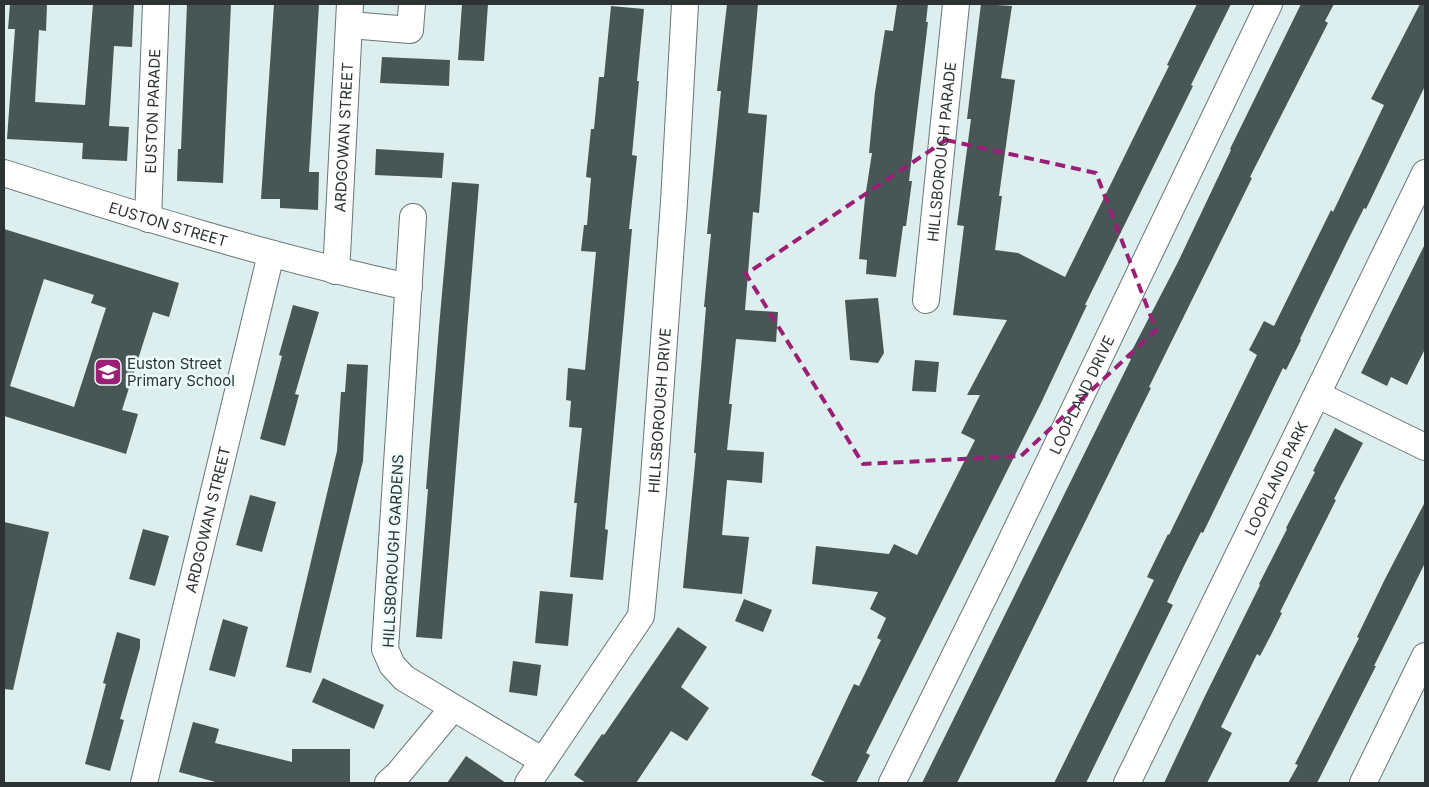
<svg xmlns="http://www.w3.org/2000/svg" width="1429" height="787" viewBox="0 0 1429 787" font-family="Inter,sans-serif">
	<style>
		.building { fill: #485756; fill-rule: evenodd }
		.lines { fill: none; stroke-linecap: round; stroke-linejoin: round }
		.minor-casing { stroke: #677676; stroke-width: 28 }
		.minor { stroke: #fff; stroke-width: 26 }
		.marked { fill: none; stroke: #9b1f76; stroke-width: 4; stroke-dasharray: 10 6; stroke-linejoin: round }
		.labels { text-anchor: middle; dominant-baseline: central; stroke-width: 5; stroke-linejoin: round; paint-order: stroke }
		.street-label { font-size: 15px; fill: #2c3332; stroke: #ebfcfb }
		.poi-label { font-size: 15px; fill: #2c3332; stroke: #ebfcfb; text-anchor: start }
	</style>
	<rect width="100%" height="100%" fill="#dee"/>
	<!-- building -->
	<g class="building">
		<path d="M10,4H47L46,31L39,30L35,102L85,105L93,4H134L132,47L114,46L109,126L129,127L127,161L82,159L83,143L7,139L15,29H8Z"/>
		<path d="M187,4H231L223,183L177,181L178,149H181Z"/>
		<path d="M274,4H319L309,172H319L318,210L280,208V199H261Z"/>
		<path d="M462,4H488L484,61L458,60Z"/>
		<path d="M727,4H758L748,113L767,115L759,213L753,212L745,310L778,312L776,342L736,339L729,404H732L727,450L764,452L762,483L727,480L722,535L749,537L742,594L683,588L696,453H694L706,307H704L711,234H707L721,91H717Z"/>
		<path d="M897,4H928L926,22H928L909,181H912L906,226H903L896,277L866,274L867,260L859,259L865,198L872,153H869L875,92L885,30L893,31Z"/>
		<path d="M981,4L1012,6L1001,78L1015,80L999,196H1002L995,250L1018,253L1065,277L1156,92L1169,66L1167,65L1197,4H1231L1191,85L1193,86L1085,305H1087L1041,403L866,753L870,755L856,783H827L811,775L854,684L859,686L881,640L877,638L886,618L870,609L878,592L812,584L816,546L889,554L894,544L917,555L975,440L961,433L980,395H967L1007,320L953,315L964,226L957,225L971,119H967Z"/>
		<path d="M1301,4H1334L1325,21L1328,23L1250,177L1252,178L1224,235L1149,387L1151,388L1141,408L957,783H922L1131,359L1128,358L1178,262L1231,150L1230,149Z"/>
		<path d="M1420,4H1425V86L1366,209L1364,208L1346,244L1300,339L1301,340L1286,370L1283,368L1203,533L1201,532L1183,568L1167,602L1173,605L1086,783H1054L1154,580L1147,577L1168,534L1169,535L1257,355L1249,350L1264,321L1274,326L1331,210L1333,212L1384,105L1371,99Z"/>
		<path d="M611,6L644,9L637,81H639L632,155L637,156L629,229H632L605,529L608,530L603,580L570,577L577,503H574L582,428L569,427L571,401L566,400L568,368L585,370L596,252L581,251L584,225H587L591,178L586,177L591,129H594L599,77H604Z"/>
		<path d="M382,57L450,60L449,86L380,83Z"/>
		<path d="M376,149L444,153L442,178L375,175Z"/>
		<path d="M452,182L479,184L442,639L416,637L428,489H426L439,327Z"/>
		<path d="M4,229L179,283L169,317L153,312L122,410L138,414L126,454L4,416ZM44,279L94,295L91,303L106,308L74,407L10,386Z"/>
		<path d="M1425,244V349L1407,385L1391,377L1387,386L1361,373Z"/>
		<path d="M878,298L884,353L878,363L850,360L845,300Z"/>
		<path d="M293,305L319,312L295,394L299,395L285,446L260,439L282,356L279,355Z"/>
		<path d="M915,360L939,362L936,392L912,391Z"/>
		<path d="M347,364L368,365L363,461L311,673L286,667L337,451L341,392H345Z"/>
		<path d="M1335,428L1363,443L1334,499L1336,500L1280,612L1282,613L1271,635L1260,656L1257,654L1221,727L1232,733L1207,783H1164L1204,698L1260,585L1259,584L1287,529L1286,528L1315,472L1313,471Z"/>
		<path d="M250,495L276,502L262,552L236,545Z"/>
		<path d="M1425,502V563L1374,666H1376L1317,783H1288L1298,765L1295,764L1359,638L1357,637L1385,579Z"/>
		<path d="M4,522L49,532L13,690L4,689Z"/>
		<path d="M143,529L169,536L155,586L129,579Z"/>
		<path d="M540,591L573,594L568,646L535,643Z"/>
		<path d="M744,599L772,610L763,632L735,621Z"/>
		<path d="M223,619L248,627L235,677L209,670Z"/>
		<path d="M678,627L707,647L681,687L709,708L687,741L671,731L636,783H586L574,775L602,734L604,735Z"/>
		<path d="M117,632L140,639V648L120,719L124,720L110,771L85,764L106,684L103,683Z"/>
		<path d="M513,661L541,665L537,696L509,692Z"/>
		<path d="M323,678L384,705L374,729L312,702Z"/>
		<path d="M193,722L219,729L215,743L292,762V749H350V782L219,783L179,772Z"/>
		<path d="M466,756L506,783H447Z"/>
	</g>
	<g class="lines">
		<!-- minor casing -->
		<g class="minor-casing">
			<g id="minor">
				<path d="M350,25L410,30L412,4"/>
				<path id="s1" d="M4,173C138,216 271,257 409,287"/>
				<path d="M413,217L385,649L392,665L404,678L543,761"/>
				<path id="s2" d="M148,219L156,4"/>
				<path id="s3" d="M335,271L337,255L350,4"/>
				<path id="s4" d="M926,300L956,4"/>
				<path d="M1318,395L1425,447"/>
				<path id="s5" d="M144,783L271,254"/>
				<path d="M388,783L399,773L453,708"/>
				<path id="s6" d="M528,783L641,616L653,492L674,202L685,4"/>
				<path id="s7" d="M892,783L1001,562L1269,4"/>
				<path id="s8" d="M1127,783L1425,173"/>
				<path d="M1363,783L1425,656"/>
			</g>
		</g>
		<!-- minor -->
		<use href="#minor" class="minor"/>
	</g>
	<!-- marked area -->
	<path class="marked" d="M946,140L1096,173L1156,330L1021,456L863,464L746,274Z"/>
	<!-- icons -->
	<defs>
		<g id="school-square" transform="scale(1.4375)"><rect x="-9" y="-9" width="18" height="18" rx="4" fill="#9b1f76" stroke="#ebfcfb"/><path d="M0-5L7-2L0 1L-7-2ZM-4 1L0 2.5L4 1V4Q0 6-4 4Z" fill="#fff"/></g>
	</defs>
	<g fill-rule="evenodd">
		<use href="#school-square" x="108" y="372"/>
	</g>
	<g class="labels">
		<!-- street labels -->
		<g class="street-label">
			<text stroke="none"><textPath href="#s2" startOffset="108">EUSTON PARADE</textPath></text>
			<text stroke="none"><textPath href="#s3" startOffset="134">ARDGOWAN STREET</textPath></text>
			<text stroke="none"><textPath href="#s4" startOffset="149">HILLSBOROUGH PARADE</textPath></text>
			<text stroke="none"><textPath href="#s1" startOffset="172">EUSTON STREET</textPath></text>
			<text stroke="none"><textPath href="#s7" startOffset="432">LOOPLAND DRIVE</textPath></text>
			<text stroke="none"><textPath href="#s6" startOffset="408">HILLSBOROUGH DRIVE</textPath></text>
			<text stroke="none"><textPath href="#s8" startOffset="339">LOOPLAND PARK</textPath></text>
			<text stroke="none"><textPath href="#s5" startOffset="271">ARDGOWAN STREET</textPath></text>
			<text transform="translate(393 551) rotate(-87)">HILLSBOROUGH GARDENS</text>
		</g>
		<!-- poi labels -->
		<g class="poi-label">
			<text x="127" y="363">Euston Street<tspan x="127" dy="17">Primary School</tspan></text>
		</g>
	</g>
	<!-- border -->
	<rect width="1429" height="787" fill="none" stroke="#2c3332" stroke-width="10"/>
</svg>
